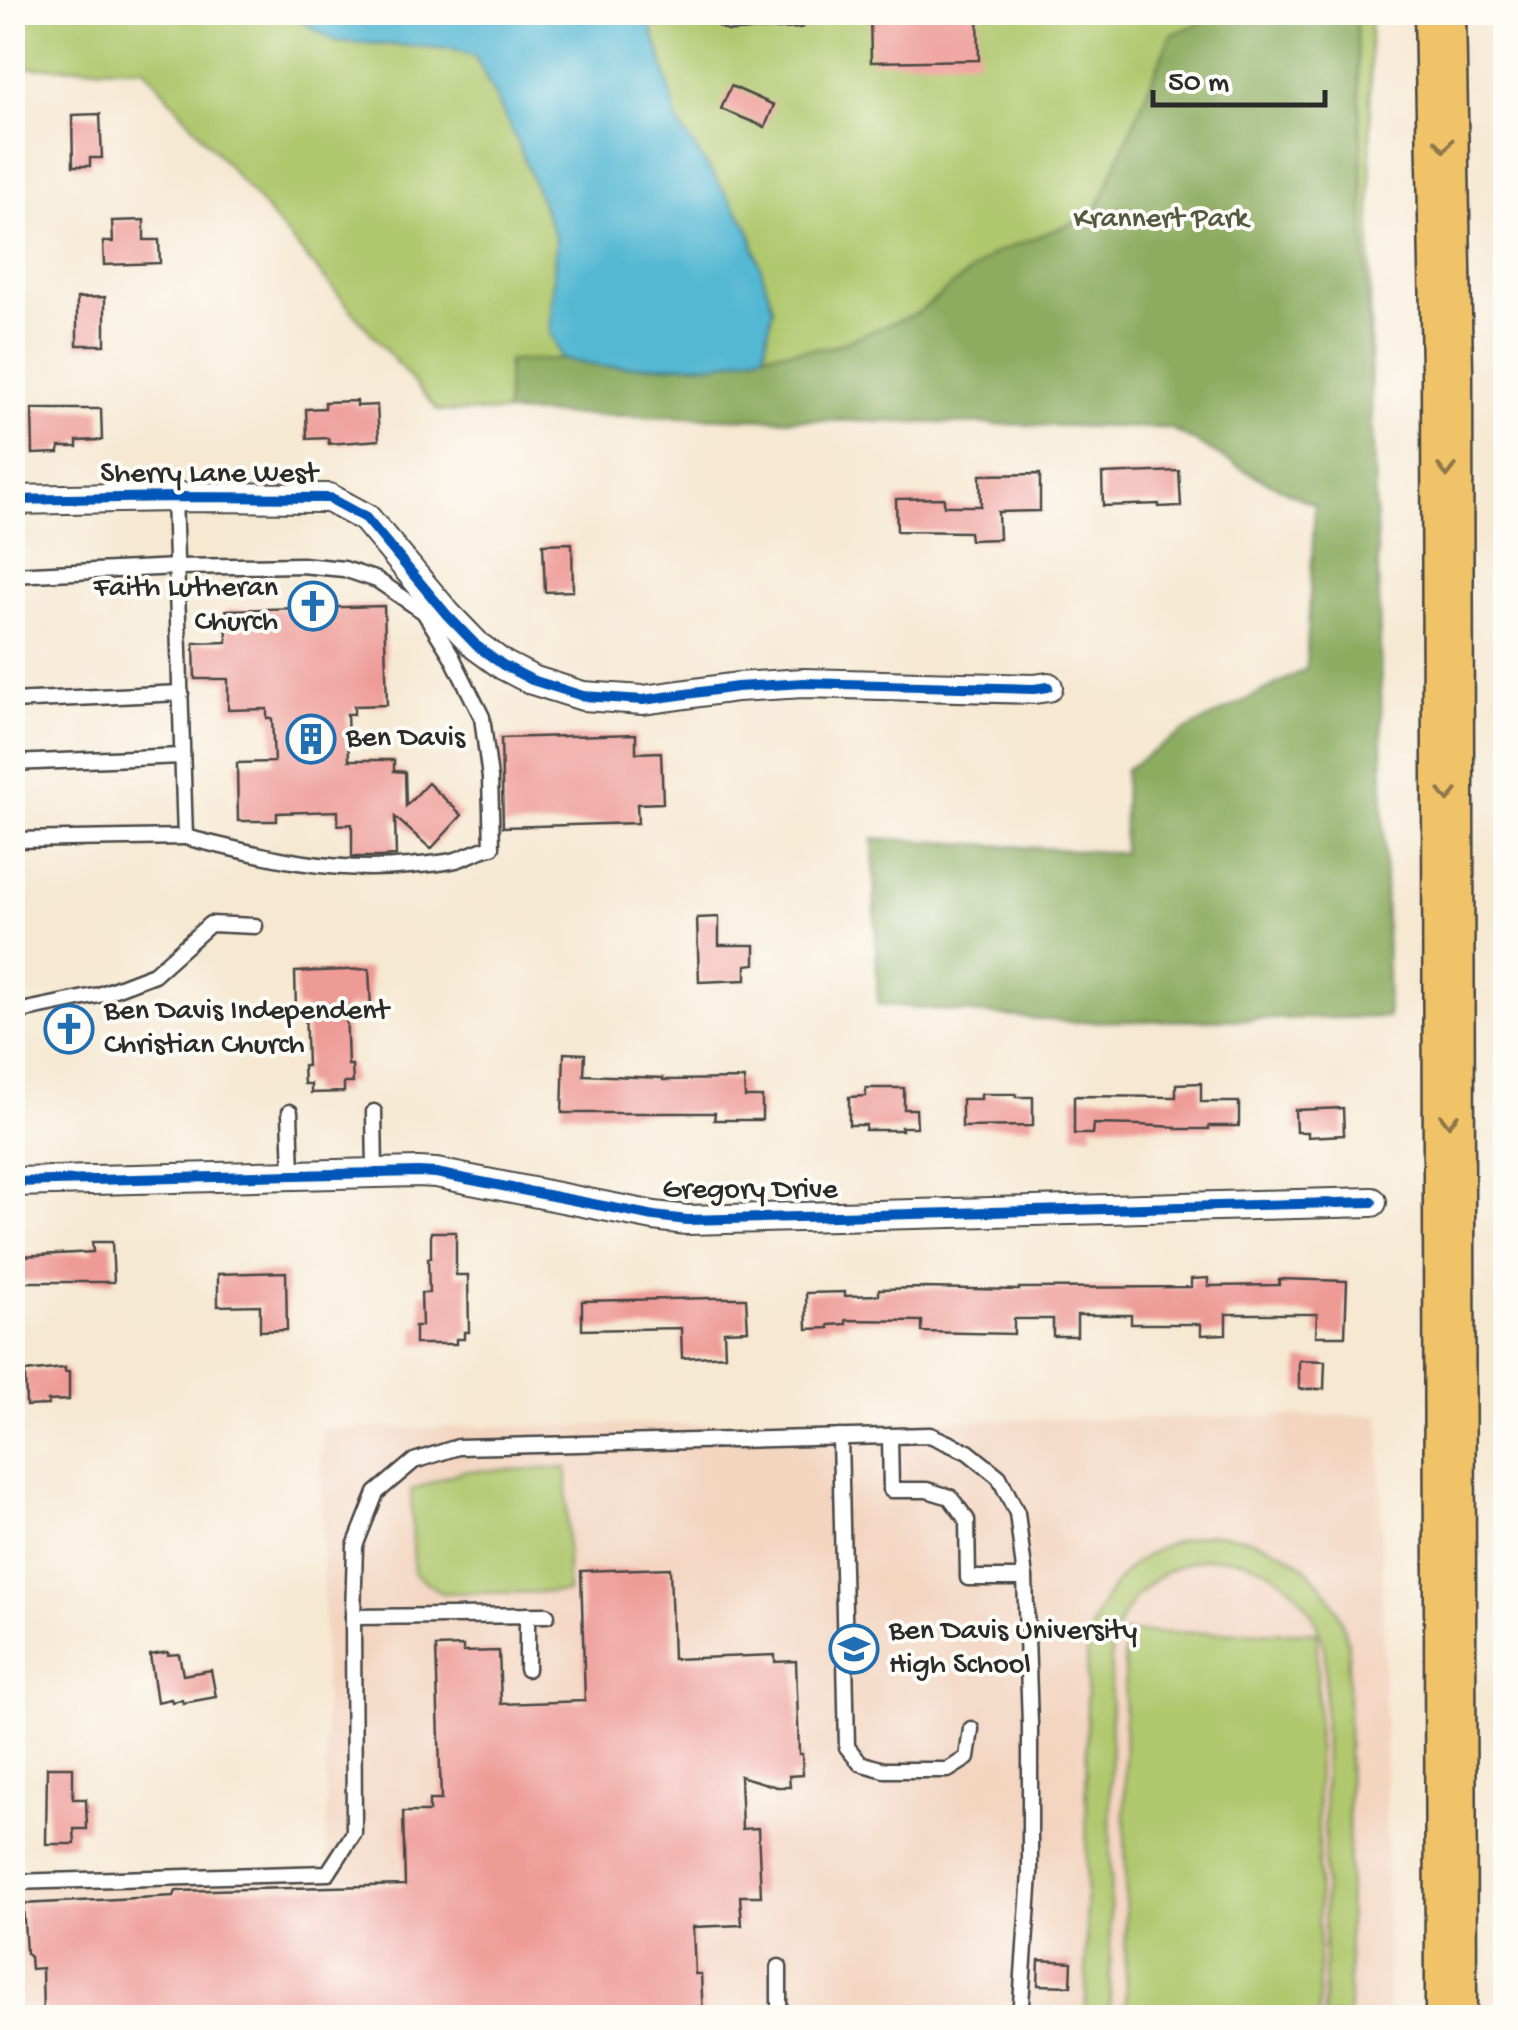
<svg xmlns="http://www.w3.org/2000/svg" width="1518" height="2030" viewBox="0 0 1518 2030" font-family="'Gochi Hand',sans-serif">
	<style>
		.built { fill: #f3d4bf }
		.green { fill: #b0c86e; stroke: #6e7a4c; stroke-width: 2.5 }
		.forest { fill: #8cac61; stroke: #5c6c46; stroke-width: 2.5 }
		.water { fill: #55b8d3; stroke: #40727f; stroke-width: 2.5 }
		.building { fill: #ee9a95 }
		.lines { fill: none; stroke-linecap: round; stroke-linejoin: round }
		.lane-casing { stroke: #494744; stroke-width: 19 }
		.street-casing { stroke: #494744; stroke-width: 32 }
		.highway-casing { stroke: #494744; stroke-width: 55 }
		.lane { stroke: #fff; stroke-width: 14 }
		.street { stroke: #fff; stroke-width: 28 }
		.highway { stroke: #f0c369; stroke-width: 50 }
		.cycleway-casing { stroke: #fdfcf7; stroke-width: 16 }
		.cycleway { stroke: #0057b8; stroke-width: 10 }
		.oneway { stroke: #8e774a }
		.labels { text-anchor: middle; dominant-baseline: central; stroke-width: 8; stroke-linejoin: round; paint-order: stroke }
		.park-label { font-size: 30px; fill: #535a3f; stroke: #fdfcf7 }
		.street-label { font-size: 30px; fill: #2b2b2b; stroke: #fdfcf7 }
		.poi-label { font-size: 30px; fill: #2b2b2b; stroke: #fdfcf7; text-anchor: start }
	</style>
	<rect width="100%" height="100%" fill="#fdfcf7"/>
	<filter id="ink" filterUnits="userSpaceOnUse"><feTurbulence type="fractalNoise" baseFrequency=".01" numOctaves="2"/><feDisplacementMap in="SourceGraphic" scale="20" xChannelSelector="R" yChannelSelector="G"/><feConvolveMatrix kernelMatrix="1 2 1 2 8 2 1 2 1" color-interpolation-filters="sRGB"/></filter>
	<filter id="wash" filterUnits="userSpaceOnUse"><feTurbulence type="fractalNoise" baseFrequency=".0048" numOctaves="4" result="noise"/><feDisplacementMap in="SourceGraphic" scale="40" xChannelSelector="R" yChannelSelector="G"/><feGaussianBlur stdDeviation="2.25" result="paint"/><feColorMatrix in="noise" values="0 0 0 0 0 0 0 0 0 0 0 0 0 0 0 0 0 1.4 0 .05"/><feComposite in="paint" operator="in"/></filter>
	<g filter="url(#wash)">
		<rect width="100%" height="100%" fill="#f6e8d1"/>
		<!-- built -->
		<path class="built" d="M1380,1415L1389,2017H13L12,1874L327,1869L321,1429Z"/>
		<!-- green -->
		<g class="green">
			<path d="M13,12L1370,13L1371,433L438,411L144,68L13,67Z"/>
			<path d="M567,1468V1592L441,1593L414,1573L411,1490L462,1471Z"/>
			<path d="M1210,1534C1280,1536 1332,1573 1348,1643L1349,2017H1324L1325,1653C1321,1633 1314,1613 1300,1597C1239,1524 1128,1560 1111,1651L1110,2017H1086L1087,1641C1106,1578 1143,1543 1210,1534Z"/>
			<path d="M1317,1632L1319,2017H1126L1124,1633Z"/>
		</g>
		<!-- forest -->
		<path class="forest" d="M1224,13H1356L1379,599L1388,1017L1071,1022L878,1004L873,838L1123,853L1125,770L1181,733L1306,669L1315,505L1255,476L1170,428L506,413L508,361L562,359L592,365L718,364L764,353L831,347L916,314L993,254L1095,214L1171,35Z"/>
		<!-- water -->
		<path class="water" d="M286,13H646L662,60L679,125L748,226L773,308L764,353L718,364L603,367L562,359L550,332L556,239L516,139L475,56L454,49L335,41Z"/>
		<g id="blocks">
			<!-- building -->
			<g class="building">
				<path d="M870,12H978L979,60L871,62Z"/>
				<path d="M731,86L774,105L765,127L721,109Z"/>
				<path d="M100,114L102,158H90V166H73L72,115Z"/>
				<path d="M144,220V240H159L160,263L104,265L103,242H113L112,221Z"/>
				<path d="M105,297V345H77V298Z"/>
				<path d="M357,401V406L377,405L379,440L329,444L328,438L307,439L306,409L325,408V402Z"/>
				<path d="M32,409H101L102,440L77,441V447H59V453L33,454Z"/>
				<path d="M1179,471L1181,506L1159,507V504L1103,506L1102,474Z"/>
				<path d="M1040,474V511L998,512L999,539L970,540L969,532L897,531L896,499L944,498V506H981L980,475Z"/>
				<path d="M572,543L573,591L545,592L543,544Z"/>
				<path d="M384,606L387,705L354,706V714H347L349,760H394V771L405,772L406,806L428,783L462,815L431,849L395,817L396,856L380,857H352V824L338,825V811L277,813V821H238L237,763L274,762L272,718H267V709L228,710V679H195L194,643L227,642L226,610Z"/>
				<path d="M636,734V753L661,752L663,803L637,804L638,823L503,827L501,738Z"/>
				<path d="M719,917V945H755V964L746,965V980L699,982L697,918Z"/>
				<path d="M369,969L371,1007L346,1008L348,1065H352L353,1083H344V1092L311,1093V1084H304L303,1066H307L305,1009H296L295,972Z"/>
				<path d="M564,1053L585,1054L584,1075L663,1078V1080L744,1079L745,1097H762V1120H714L715,1113H562Z"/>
				<path d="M1201,1083V1102H1239V1126H1209V1129H1176V1127L1140,1125L1093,1124L1092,1134H1074V1096L1176,1097V1084Z"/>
				<path d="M866,1088H904V1109H916L917,1127H901L902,1130H865L866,1125H849V1097L866,1096Z"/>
				<path d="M981,1094H1016V1097H1033V1126L962,1127V1099H981Z"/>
				<path d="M1343,1108L1344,1135L1308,1137V1132H1296L1295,1110Z"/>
				<path d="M431,1232H456V1275H468L469,1332H464V1339H456V1344H415V1326H422L421,1293H429L428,1258H431Z"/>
				<path d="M92,1242H112L114,1282H22L21,1256L93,1252Z"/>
				<path d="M286,1272L287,1330L260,1331V1305L218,1306V1274Z"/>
				<path d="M1208,1278V1286L1279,1285V1279L1347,1281L1345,1336H1316L1317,1314H1226V1334L1201,1335V1324H1131V1315H1077V1336H1053V1319H1014V1334L922,1332V1321L846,1320V1324L829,1325V1328L807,1329L806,1293L845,1292V1296L879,1295V1289L924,1288L1019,1290V1288L1191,1287V1279Z"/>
				<path d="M712,1298H746L748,1330L724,1331L725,1355L682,1358L681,1328L582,1330V1301Z"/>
				<path d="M1299,1360L1325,1361L1324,1389H1299Z"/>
				<path d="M65,1368V1372H69V1400L48,1401V1405L26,1406L25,1372Z"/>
				<path d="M670,1568L673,1659L775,1655V1662L796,1661L799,1754H802L803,1775L789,1776L790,1787H777L740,1776L742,1829L758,1828L761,1896H740L742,1925L693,1927L695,1974H701L703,2018H397V2013L318,2018H43L42,1968L31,1969L30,1957L26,1953L23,1904L174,1896L176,1891L405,1885L403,1812H429V1800H441L436,1647L463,1646V1652L499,1651L501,1704L585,1701L581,1571Z"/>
				<path d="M168,1652V1655L179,1654L183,1675L211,1670L216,1697L183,1703L182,1700L172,1702L171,1699L157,1702L150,1655Z"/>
				<path d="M47,1767H73V1799H86L87,1829H74L75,1844H46Z"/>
				<path d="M1039,1960L1072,1962L1071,1986L1038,1985Z"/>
			</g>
		</g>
	</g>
	<g filter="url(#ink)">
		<use href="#blocks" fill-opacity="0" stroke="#494744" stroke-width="2.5"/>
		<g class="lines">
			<!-- lane casing -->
			<g class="lane-casing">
				<g id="lane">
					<path d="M707,12L730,23L798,20V12"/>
					<path d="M12,575L177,567L301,565L344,569L377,580L424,612L451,655L482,717L490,778L492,847C478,850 469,856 456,860C441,864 424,864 409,866C330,874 261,856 185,837"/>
					<path d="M12,701L181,693"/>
					<path d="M12,763L182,756"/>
					<path d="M12,840L185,837L174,497"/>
					<path d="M12,1013L99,995L154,974L210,924L255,926"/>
					<path d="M290,1112L292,1174"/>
					<path d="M374,1112L375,1172"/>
					<path d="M890,1436L891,1490H927L950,1497L967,1520L968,1578H1025"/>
					<path d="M840,1437L847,1747L860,1763L884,1770H948L967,1758L971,1729"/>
					<path d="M527,1615V1669"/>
					<path d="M353,1617L547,1615"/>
					<path d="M12,1882L328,1873L354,1833L353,1617L355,1546L376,1493L414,1461L458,1447L930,1435L968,1452L999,1477L1017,1513L1025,1578L1030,1724V1874L1020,2018"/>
					<path d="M779,1967V2018"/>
				</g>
			</g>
			<!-- street casing -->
			<g class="street-casing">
				<g id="street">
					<path d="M12,500L174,497L329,498L366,518L447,615L477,646L503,665L532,680L583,696L643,700L737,687L804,683L1034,689L1048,687"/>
					<path d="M12,1182L418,1172L436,1173L654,1216L687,1220L1372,1202"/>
				</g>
			</g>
			<!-- highway casing -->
			<g class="highway-casing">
				<path id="highway" d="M1440,12L1447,369L1451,2018"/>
			</g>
			<!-- lane -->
			<use href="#lane" class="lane"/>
			<!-- street -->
			<use href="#street" class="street"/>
			<!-- highway -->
			<use href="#highway" class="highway"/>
			<!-- cycleway casing -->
			<g class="cycleway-casing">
				<g id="cycleway">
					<path d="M12,500L174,497L329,498L366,518L447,615L477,646L503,665L532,680L583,696L643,700L737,687L804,683L1034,689L1048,687"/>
					<path d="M12,1182L418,1172L436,1173L654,1216L687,1220L1372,1202"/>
				</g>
			</g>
			<!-- cycleway -->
			<use href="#cycleway" class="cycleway"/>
		</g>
		<!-- one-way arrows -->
		<defs><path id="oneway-chevron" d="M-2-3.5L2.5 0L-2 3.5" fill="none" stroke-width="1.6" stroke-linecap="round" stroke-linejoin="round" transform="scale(2.5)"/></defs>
		<g class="oneway">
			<use href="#oneway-chevron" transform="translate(1444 145) rotate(88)"/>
			<use href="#oneway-chevron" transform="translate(1447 470) rotate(90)"/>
			<use href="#oneway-chevron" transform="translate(1448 795) rotate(90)"/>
			<use href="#oneway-chevron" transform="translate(1449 1120) rotate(90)"/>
		</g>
	</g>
	<!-- icons -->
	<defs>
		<g id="church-ring" transform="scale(2.5)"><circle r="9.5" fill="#fdfcf7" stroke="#1f6fb2" stroke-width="1.5"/><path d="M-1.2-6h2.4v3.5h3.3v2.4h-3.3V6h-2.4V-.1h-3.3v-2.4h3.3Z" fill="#1f6fb2"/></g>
		<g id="building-ring" transform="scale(2.5)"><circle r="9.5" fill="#fdfcf7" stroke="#1f6fb2" stroke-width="1.5"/><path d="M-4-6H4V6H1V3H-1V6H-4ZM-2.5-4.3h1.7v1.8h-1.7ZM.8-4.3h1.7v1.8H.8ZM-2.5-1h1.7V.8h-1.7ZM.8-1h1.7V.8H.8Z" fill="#1f6fb2"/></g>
		<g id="school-ring" transform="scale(2.5)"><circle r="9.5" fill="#fdfcf7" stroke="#1f6fb2" stroke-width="1.5"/><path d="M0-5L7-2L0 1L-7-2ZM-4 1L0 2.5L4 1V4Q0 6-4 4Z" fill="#1f6fb2"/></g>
	</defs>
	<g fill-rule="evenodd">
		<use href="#church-ring" x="313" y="606"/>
		<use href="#building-ring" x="311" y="739"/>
		<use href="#church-ring" x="69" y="1029"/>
		<use href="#school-ring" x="854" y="1649"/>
	</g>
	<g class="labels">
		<!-- park labels -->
		<g class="park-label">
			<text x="1161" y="220">Krannert Park</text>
		</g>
		<!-- street labels -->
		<g class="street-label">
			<text x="209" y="475">Sherry Lane West</text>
			<text x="750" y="1191">Gregory Drive</text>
		</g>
		<!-- poi labels -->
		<g class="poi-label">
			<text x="278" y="589" text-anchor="end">Faith Lutheran<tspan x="278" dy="34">Church</tspan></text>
			<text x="346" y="739">Ben Davis</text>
			<text x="104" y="1012">Ben Davis Independent<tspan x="104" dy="34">Christian Church</tspan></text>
			<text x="889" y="1632">Ben Davis University<tspan x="889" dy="34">High School</tspan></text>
		</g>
	</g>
	<!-- margin -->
	<rect width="1518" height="2030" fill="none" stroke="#fdfcf7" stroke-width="50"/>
	<!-- scale -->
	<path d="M1153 90v15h172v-15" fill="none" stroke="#2b2b2b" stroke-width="5"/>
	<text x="1168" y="90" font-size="30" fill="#2b2b2b" stroke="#fdfcf7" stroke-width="8" paint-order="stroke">50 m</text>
</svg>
